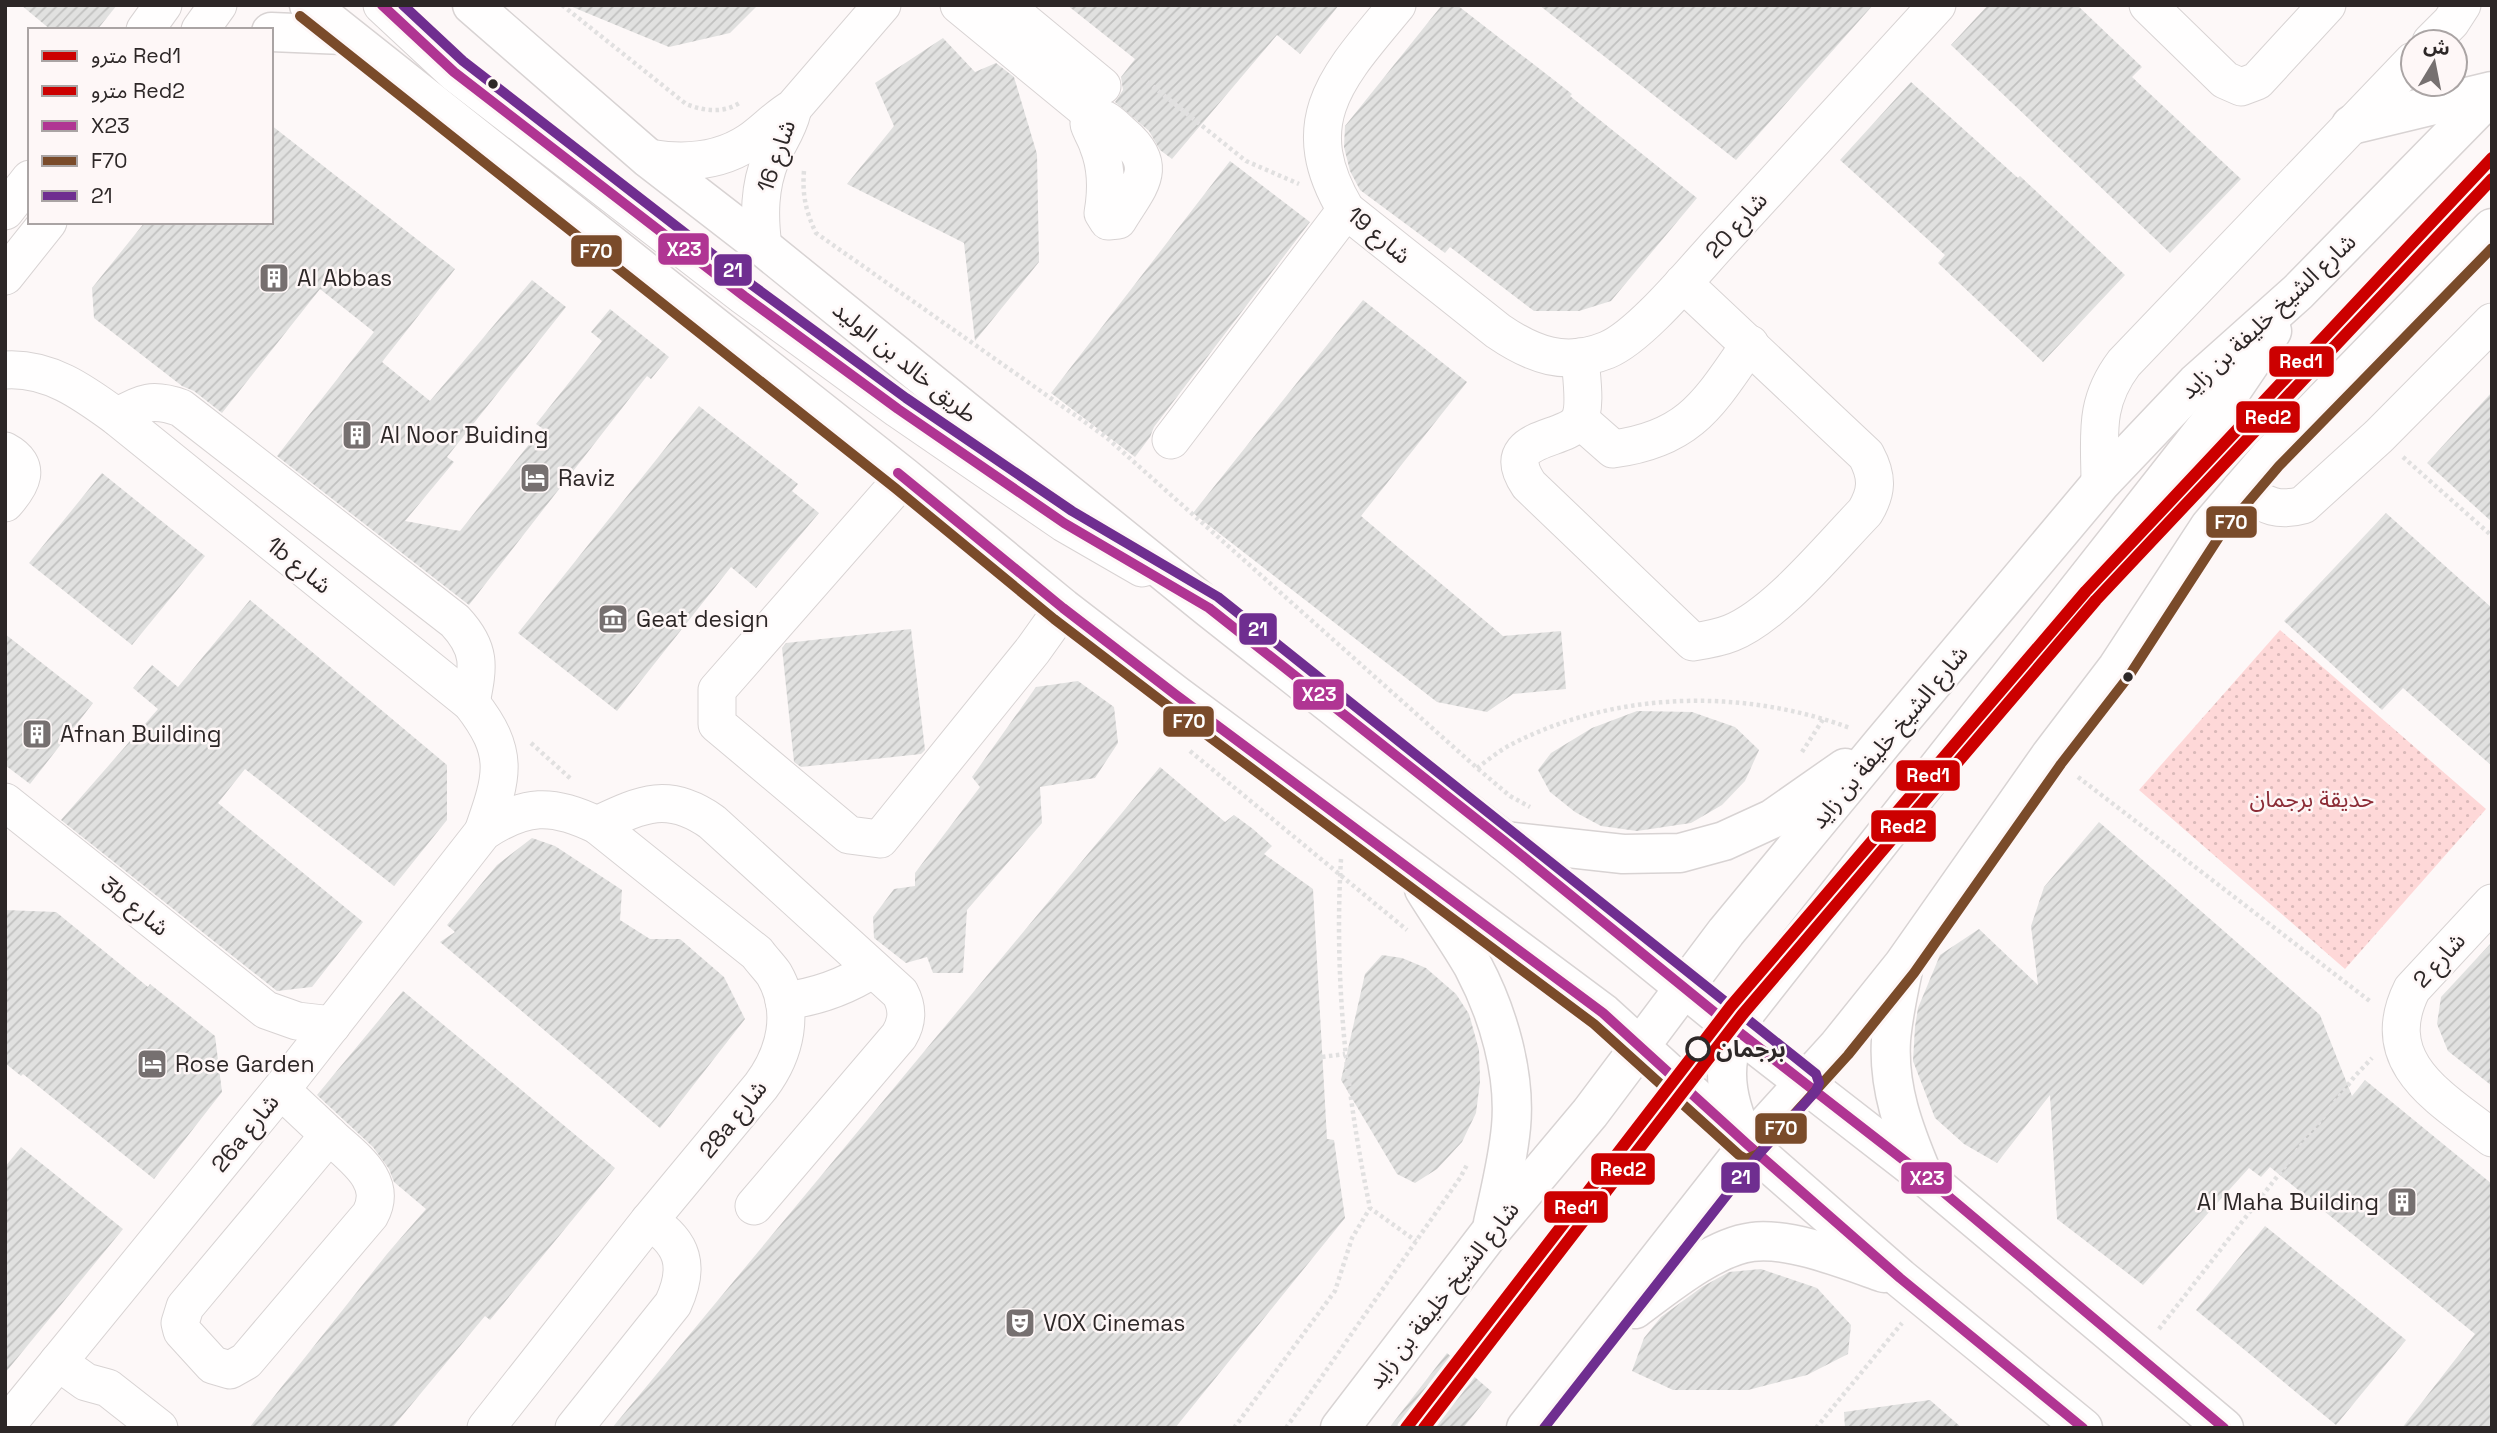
<svg xmlns="http://www.w3.org/2000/svg" width="2497" height="1433" viewBox="0 0 2497 1433" font-family="'Space Grotesk','Noto Sans Arabic',sans-serif">
	<style>
		.grass { fill: url(#grass-dots) }
		.building { fill: url(#building-hatch) }
		.lines { fill: none; stroke-linecap: round; stroke-linejoin: round }
		.minor-casing { stroke: #d8d3d3; stroke-width: 39 }
		.major-casing { stroke: #d8d3d3; stroke-width: 41 }
		.path { stroke: #e1e0e0; stroke-width: 4.5; stroke-dasharray: 3.5 3.5; stroke-linecap: butt }
		.minor { stroke: #fffefe; stroke-width: 37 }
		.major { stroke: #fffefe; stroke-width: 38 }
		.bus-1-casing { stroke: #fef7f7; stroke-width: 16 }
		.bus-2-casing { stroke: #fef7f7; stroke-width: 16 }
		.bus-3-casing { stroke: #fef7f7; stroke-width: 16 }
		.bus-1 { stroke: #b03593; stroke-width: 10 }
		.bus-2 { stroke: #7a4b2a; stroke-width: 10 }
		.bus-3 { stroke: #6f2e90; stroke-width: 10 }
		.metro-1-casing { stroke: #fef7f7; stroke-width: 18 }
		.metro-2-casing { stroke: #fef7f7; stroke-width: 18 }
		.metro-1 { stroke: #c00; stroke-width: 12 }
		.metro-2 { stroke: #c00; stroke-width: 12 }
		.bus-dot { fill: #2d2727; stroke: #fef7f7; stroke-width: 2.5 }
		.stop-dot { fill: #fef7f7; stroke: #2d2727; stroke-width: 3.5 }
		.labels { text-anchor: middle; dominant-baseline: central; stroke-width: 5; stroke-linejoin: round; paint-order: stroke }
		.street-label { font-size: 23px; fill: #2d2727; stroke: #fef7f7 }
		.poi-label { font-size: 23px; fill: #2d2727; stroke: #fef7f7; text-anchor: start }
		.park-label { font-size: 23px; fill: #8c2d37; stroke: #fef7f7 }
		.stop-label { font-size: 23px; font-weight: bold; fill: #2d2727; stroke: #fef7f7; text-anchor: start }
		.line-badge { stroke: #fef7f7; stroke-width: 2.5 }
		.badge-label { font-size: 19px; text-anchor: middle; font-weight: bold; fill: #fff }
	</style>
	<defs>
		<pattern id="grass-dots" width="8" height="8" patternUnits="userSpaceOnUse" patternTransform="scale(1.75)"><rect width="8" height="8" fill="#fed8d8"/><path d="M2 2h.1M6 6h.1" fill="none" stroke="#dab9b9" stroke-width="1.8" stroke-linecap="round"/></pattern>
		<pattern id="building-hatch" width="6" height="6" patternUnits="userSpaceOnUse" patternTransform="scale(1.75)"><rect width="6" height="6" fill="#e1e1e0"/><path d="M-1 1l2-2M0 6l6-6M5 7l2-2" fill="none" stroke="#c1c1c0"/></pattern>
	</defs>
	<rect width="100%" height="100%" fill="#fdf8f8"/>
	<!-- grass -->
	<path class="grass" d="M2280,630L2486,809L2345,969L2139,790Z"/>
	<!-- building -->
	<g class="building">
		<path d="M21,5H117L97,30H51Z"/>
		<path d="M758,5L730,33L669,47L570,6Z"/>
		<path d="M1067,5H1339L1300,54L1277,35L1172,159L1160,150L1149,131L1115,102L1123,90L1121,77L1135,59Z"/>
		<path d="M1442,5H1457L1572,94L1570,96L1697,198L1611,301L1579,311H1534L1450,247L1445,253L1360,190L1350,171L1344,147L1345,126Z"/>
		<path d="M1539,5H1873L1736,160Z"/>
		<path d="M1988,5H2077L2142,67L2132,77L2241,179L2170,253L1951,45Z"/>
		<path d="M943,38L975,72L996,63L1014,77L1037,154L1039,262L975,341L964,243L847,184L894,126L875,83Z"/>
		<path d="M1911,82L2018,178L2020,176L2125,275L2043,362L1938,263L1945,255L1840,160Z"/>
		<path d="M271,125L455,269L382,362L430,401L532,280L566,307L447,457L454,462L405,521L460,531L542,428L536,424L602,341L591,332L610,309L669,357L651,379L647,376L469,605L277,456L374,332L320,289L222,413L194,391L182,386L94,318L92,288L145,222H271Z"/>
		<path d="M1230,161L1310,222L1154,427L1150,437L1135,457L1051,393Z"/>
		<path d="M1363,300L1467,382L1361,516L1503,636L1561,631L1566,689L1513,694L1487,712L1437,702L1193,513Z"/>
		<path d="M2492,392V522L2427,463Z"/>
		<path d="M699,406L798,484L792,491L819,513L756,588L731,567L617,711L518,633Z"/>
		<path d="M102,473L205,556L132,645L29,563Z"/>
		<path d="M2386,513L2492,608V766L2403,688L2382,710L2284,621Z"/>
		<path d="M250,600L447,765V820L394,886L245,769L218,803L363,922L312,987L277,991L61,820L158,709L133,688L152,665L178,687Z"/>
		<path d="M911,629L925,750L921,754L801,767L794,762L782,648L786,643Z"/>
		<path d="M5,634L93,703L30,784L5,765Z"/>
		<path d="M1078,681L1114,707L1118,743L1095,778L1040,787L1042,823L967,910L963,973H933L927,957L906,963L874,938L873,917L894,889L915,886V873L980,787L972,777L1036,687Z"/>
		<path d="M1637,711L1692,712L1735,727L1759,750L1745,781L1722,805L1691,823L1637,831L1601,826L1575,812L1550,792L1538,770L1551,753L1592,728Z"/>
		<path d="M1160,767L1225,822L1234,815L1253,829L1272,846L1264,854L1313,889L1327,1139L1334,1140L1345,1218L1175,1428H612Z"/>
		<path d="M2099,822L2320,1015L2352,1096L2365,1080L2492,1184V1428H2402L2475,1334L2270,1167L2261,1177L2249,1168L2143,1285L2057,1219L2050,1095L1997,1163L1964,1144L1935,1118L1913,1061L1915,1027L1918,1008L1940,955L1979,929L2038,985L2031,926L2044,887Z"/>
		<path d="M532,838L555,846L622,890L620,920L650,939H680L724,977L745,1019L660,1128L440,942L455,932L447,925L497,865Z"/>
		<path d="M5,910L56,912L148,987L150,984L215,1036L222,1092L154,1179L23,1074L21,1076L5,1063Z"/>
		<path d="M2492,942V1086L2448,1051L2437,1024L2441,997Z"/>
		<path d="M1382,955L1402,958L1426,968L1456,994L1469,1014L1479,1050L1480,1082L1476,1113L1462,1142L1437,1169L1415,1183L1397,1174L1341,1080L1365,974Z"/>
		<path d="M403,991L615,1168L490,1320L485,1316L392,1428H249L387,1254L426,1209L394,1182L389,1169L373,1147L317,1095Z"/>
		<path d="M21,1147L123,1229L5,1373V1167Z"/>
		<path d="M2265,1226L2406,1340L2336,1425L2196,1310Z"/>
		<path d="M1761,1269L1817,1288L1851,1325L1848,1354L1807,1375L1748,1390H1673L1632,1371L1644,1338L1661,1317L1702,1287L1729,1272Z"/>
		<path d="M1447,1353L1492,1392L1463,1428H1389Z"/>
		<path d="M1930,1400L1962,1428H1845L1844,1412Z"/>
	</g>
	<g class="lines">
		<!-- minor casing -->
		<g class="minor-casing">
			<g id="minor">
				<path d="M382,5L454,72L744,296L898,409L1064,523L1142,568"/>
				<path d="M959,5L1095,117"/>
				<path d="M1004,5L1102,86"/>
				<path d="M1397,5C1340,74 1292,120 1346,210L1498,331C1533,355 1565,367 1607,350C1641,336 1695,269 1722,240C1793,162 1865,84 1937,5"/>
				<path d="M2148,5L2225,80L2241,87L2257,81L2327,5"/>
				<path d="M145,30L163,5"/>
				<path d="M200,30L218,5"/>
				<path d="M2431,42L2451,22L2462,5"/>
				<path d="M1095,117C1106,117 1114,127 1122,134C1161,167 1139,185 1118,220L1108,221L1103,213C1107,190 1107,167 1098,145C1096,138 1091,131 1089,124Z"/>
				<path d="M648,158C683,164 719,162 749,142C765,131 777,117 793,108L882,5"/>
				<path d="M5,211L30,179"/>
				<path d="M763,247C759,216 759,187 771,158C778,142 788,129 792,112"/>
				<path d="M5,276L48,222"/>
				<path d="M1580,357C1581,374 1587,409 1578,422C1563,442 1496,436 1529,485L1693,642C1706,640 1719,638 1731,633C1776,615 1830,548 1865,512C1877,492 1878,477 1866,455L1683,283"/>
				<path d="M5,370C49,367 84,393 117,417L471,703C510,753 503,775 483,832"/>
				<path d="M117,417C142,402 153,398 181,408L455,621C482,650 478,667 471,703"/>
				<path d="M1580,420L1613,449C1690,439 1709,403 1750,344"/>
				<path d="M1171,440L1346,210"/>
				<path d="M5,451C33,466 21,485 5,503"/>
				<path d="M904,477L717,690V724L849,835L880,839L1033,650L1063,608"/>
				<path d="M2100,484C2100,436 2093,404 2124,363L2413,61"/>
				<path d="M2240,490C2263,503 2275,513 2303,505L2379,436L2492,322"/>
				<path d="M5,802L266,1010L297,1021L332,1025"/>
				<path d="M597,825C642,804 668,791 712,822L900,993C908,1008 908,1021 899,1036L754,1206"/>
				<path d="M2492,903L2412,989C2375,1063 2441,1098 2492,1138"/>
				<path d="M784,1001C817,997 845,987 873,969"/>
				<path d="M281,1090L329,1135"/>
				<path d="M329,1135C352,1157 389,1180 370,1215L246,1361L230,1370L213,1365L182,1331L180,1323L185,1307Z"/>
				<path d="M58,1362L86,1382L108,1388L159,1428"/>
				<path d="M5,1427L291,1077L483,832C525,804 552,803 597,825L757,953C762,960 769,967 774,974C796,1012 785,1054 761,1086L649,1221L486,1428"/>
				<path d="M574,1428L673,1304C690,1267 684,1243 649,1221"/>
			</g>
		</g>
		<!-- major casing -->
		<g class="major-casing">
			<g id="major">
				<path d="M309,5L904,477L1063,608L1176,695L1603,1013L1748,1145L1900,1278L2083,1428"/>
				<path d="M472,5L648,158L763,247L1209,608L1504,841L1735,1029L1923,1175L2224,1428"/>
				<path d="M271,32L344,35"/>
				<path d="M2351,125L2492,91"/>
				<path d="M1504,841L1623,854L1680,853L1724,841L1772,819L1845,768"/>
				<path d="M1424,889C1440,915 1458,940 1473,966C1498,1013 1516,1074 1511,1127C1508,1160 1500,1191 1493,1223"/>
				<path d="M1903,970C1898,993 1893,1017 1891,1040C1888,1088 1904,1130 1922,1173"/>
				<path d="M1745,1140C1722,1093 1719,1054 1748,1009L2211,421L2272,331"/>
				<path d="M1635,1309C1666,1286 1713,1247 1752,1242C1790,1237 1847,1260 1884,1273"/>
				<path d="M1340,1428L1491,1231L1590,1113L1726,932L1884,741L2100,484L2196,383L2298,292L2492,94"/>
				<path d="M1526,1428L1748,1145L1838,1046L1903,965L2050,756L2117,668L2210,526L2269,457L2492,228"/>
			</g>
		</g>
		<!-- path -->
		<g class="path">
			<path d="M562,5L686,104C704,111 723,114 741,102"/>
			<path d="M1131,69L1246,161L1299,184"/>
			<path d="M804,171C802,195 806,212 816,233L1106,437L1477,768L1510,796L1530,807"/>
			<path d="M2403,457L2492,536"/>
			<path d="M531,743L571,779"/>
			<path d="M1190,751L1407,930"/>
			<path d="M1802,752L1824,718"/>
			<path d="M1477,768C1488,760 1500,750 1512,744C1616,691 1742,688 1850,728"/>
			<path d="M2078,777L2371,1002"/>
			<path d="M1341,859C1334,977 1346,1093 1370,1208L1416,1241"/>
			<path d="M1322,1057L1345,1054"/>
			<path d="M2159,1329L2355,1076L2372,1058"/>
			<path d="M1234,1428L1335,1291L1352,1238L1370,1208"/>
			<path d="M1286,1428L1460,1178L1468,1163"/>
			<path d="M1816,1428L1902,1323"/>
		</g>
		<!-- minor -->
		<use href="#minor" class="minor"/>
		<!-- major -->
		<use href="#major" class="major"/>
		<!-- bus-1 casing -->
		<g class="bus-1-casing">
			<g id="bus-1">
				<path d="M382,5L454,72L744,296L898,409L1064,523L1209,608L1504,841L1735,1029L1923,1175L2224,1428"/>
				<path d="M898,473L1063,608L1176,695L1603,1013L1748,1145L1900,1278L2083,1428"/>
			</g>
		</g>
		<!-- bus-2 casing -->
		<g class="bus-2-casing">
			<path id="bus-2" d="M300,16L895,488L1054,619L1168,706L1594,1024L1739,1155L1746,1159L1758,1154L1848,1055L1914,973L2061,764L2129,676L2221,534L2279,466L2492,248"/>
		</g>
		<!-- bus-3 casing -->
		<g class="bus-3-casing">
			<path id="bus-3" d="M403,5L463,61L752,285L906,398L1072,511L1218,597L1816,1074L1819,1083L1816,1091L1759,1154L1544,1428"/>
		</g>
		<!-- bus-1 -->
		<use href="#bus-1" class="bus-1"/>
		<!-- bus-2 -->
		<use href="#bus-2" class="bus-2"/>
		<!-- bus-3 -->
		<use href="#bus-3" class="bus-3"/>
		<!-- metro-1 casing -->
		<g class="metro-1-casing">
			<path id="metro-1" d="M1406,1428L1731,1006L2086,591L2492,158"/>
		</g>
		<!-- metro-2 casing -->
		<g class="metro-2-casing">
			<path id="metro-2" d="M1424,1428L1742,1015L2096,600L2492,179"/>
		</g>
		<!-- metro-1 -->
		<use href="#metro-1" class="metro-1"/>
		<!-- metro-2 -->
		<use href="#metro-2" class="metro-2"/>
	</g>
	<!-- icons -->
	<defs>
		<g id="building-square" transform="scale(1.575)"><rect x="-9" y="-9" width="18" height="18" rx="4" fill="#767070" stroke="#fef7f7"/><path d="M-4-6H4V6H1V3H-1V6H-4ZM-2.5-4.3h1.7v1.8h-1.7ZM.8-4.3h1.7v1.8H.8ZM-2.5-1h1.7V.8h-1.7ZM.8-1h1.7V.8H.8Z" fill="#fff"/></g>
		<g id="hotel-square" transform="scale(1.575)"><rect x="-9" y="-9" width="18" height="18" rx="4" fill="#767070" stroke="#fef7f7"/><path d="M-6-4.5h1.5V1H6V5H4.5V3h-9V5H-6ZM-4 0a1.8 1.8 0 1 1 3.6 0ZM.5 0V-2.5h3Q6-2.5 6 0Z" fill="#fff"/></g>
		<g id="museum-square" transform="scale(1.575)"><rect x="-9" y="-9" width="18" height="18" rx="4" fill="#767070" stroke="#fef7f7"/><path d="M0-6L6-3V-2H-6V-3ZM-5-1h2V3h-2ZM-1-1h2V3h-2ZM3-1h2V3H3ZM-6 4H6V6H-6Z" fill="#fff"/></g>
		<g id="theatre-square" transform="scale(1.575)"><rect x="-9" y="-9" width="18" height="18" rx="4" fill="#767070" stroke="#fef7f7"/><path d="M-5-5.5Q0-4 5-5.5V0Q5 5 0 6Q-5 5-5 0ZM-3.3-2.5H-1v1.5H-3.3ZM1-2.5H3.3v1.5H1ZM-2.8 1Q0 5.5 2.8 1Z" fill="#fff"/></g>
	</defs>
	<g fill-rule="evenodd">
		<use href="#building-square" x="274" y="278"/>
		<use href="#building-square" x="357" y="435"/>
		<use href="#hotel-square" x="535" y="478"/>
		<use href="#museum-square" x="613" y="619"/>
		<use href="#building-square" x="37" y="734"/>
		<use href="#hotel-square" x="152" y="1064"/>
		<use href="#building-square" x="2402" y="1202"/>
		<use href="#theatre-square" x="1020" y="1323"/>
	</g>
	<!-- markers -->
	<g class="bus-dot">
		<circle cx="493" cy="84" r="6"/>
		<circle cx="2128" cy="677" r="6"/>
	</g>
	<circle class="stop-dot" cx="1698" cy="1049" r="11"/>
	<g class="labels">
		<!-- street labels -->
		<g class="street-label">
			<text transform="translate(776 156) rotate(-71)">شارع 16</text>
			<text transform="translate(1736 225) rotate(-48)">شارع 20</text>
			<text transform="translate(1379 235) rotate(40)">شارع 19</text>
			<text transform="translate(2268 316) rotate(-43)">شارع الشيخ خليفة بن زايد</text>
			<text transform="translate(905 362) rotate(39)">طريق خالد بن الوليد</text>
			<text transform="translate(299 565) rotate(39)">1b شارع</text>
			<text transform="translate(1889 737) rotate(-50)">شارع الشيخ خليفة بن زايد</text>
			<text transform="translate(135 906) rotate(39)">3b شارع</text>
			<text transform="translate(2439 960) rotate(-48)">شارع 2</text>
			<text transform="translate(733 1119) rotate(-51)">28a شارع</text>
			<text transform="translate(245 1133) rotate(-51)">26a شارع</text>
			<text transform="translate(1443 1295) rotate(-52)">شارع الشيخ خليفة بن زايد</text>
		</g>
		<!-- poi labels -->
		<g class="poi-label">
			<text x="297" y="278">Al Abbas</text>
			<text x="380" y="435">Al Noor Buiding</text>
			<text x="558" y="478">Raviz</text>
			<text x="636" y="619">Geat design</text>
			<text x="60" y="734">Afnan Building</text>
			<text x="175" y="1064">Rose Garden</text>
			<text x="2379" y="1202" text-anchor="end">Al Maha Building</text>
			<text x="1043" y="1323">VOX Cinemas</text>
		</g>
		<!-- park labels -->
		<g class="park-label">
			<text x="2312" y="799">حديقة برجمان</text>
		</g>
		<!-- stop labels -->
		<g class="stop-label">
			<text x="1716" y="1049">برجمان</text>
		</g>
	</g>
	<g class="line-badge">
		<rect x="657" y="232" width="53" height="34" rx="7" fill="#b03593"/>
		<rect x="570" y="234" width="53" height="34" rx="7" fill="#7a4b2a"/>
		<rect x="713" y="253" width="40" height="34" rx="7" fill="#6f2e90"/>
		<rect x="2268" y="345" width="67" height="33" rx="7" fill="#c00"/>
		<rect x="2235" y="400" width="66" height="34" rx="7" fill="#c00"/>
		<rect x="2205" y="505" width="53" height="34" rx="7" fill="#7a4b2a"/>
		<rect x="1238" y="612" width="40" height="34" rx="7" fill="#6f2e90"/>
		<rect x="1292" y="678" width="53" height="33" rx="7" fill="#b03593"/>
		<rect x="1162" y="705" width="53" height="33" rx="7" fill="#7a4b2a"/>
		<rect x="1895" y="759" width="66" height="33" rx="7" fill="#c00"/>
		<rect x="1870" y="809" width="67" height="34" rx="7" fill="#c00"/>
		<rect x="1754" y="1112" width="54" height="33" rx="7" fill="#7a4b2a"/>
		<rect x="1590" y="1152" width="66" height="34" rx="7" fill="#c00"/>
		<rect x="1720" y="1161" width="41" height="33" rx="7" fill="#6f2e90"/>
		<rect x="1900" y="1161" width="53" height="34" rx="7" fill="#b03593"/>
		<rect x="1543" y="1190" width="66" height="34" rx="7" fill="#c00"/>
	</g>
	<g class="badge-label">
		<text x="684" y="256">X23</text>
		<text x="596" y="258">F70</text>
		<text x="733" y="277">21</text>
		<text x="2301" y="368">Red1</text>
		<text x="2268" y="424">Red2</text>
		<text x="2231" y="529">F70</text>
		<text x="1258" y="636">21</text>
		<text x="1319" y="701">X23</text>
		<text x="1189" y="728">F70</text>
		<text x="1928" y="782">Red1</text>
		<text x="1903" y="833">Red2</text>
		<text x="1781" y="1135">F70</text>
		<text x="1623" y="1176">Red2</text>
		<text x="1741" y="1184">21</text>
		<text x="1927" y="1185">X23</text>
		<text x="1576" y="1214">Red1</text>
	</g>
	<!-- border -->
	<rect width="2497" height="1433" fill="none" stroke="#2d2727" stroke-width="14"/>
	<!-- legend -->
	<rect x="28" y="28" width="245" height="196" fill="#fef7f7" stroke="#aaa4a4" stroke-width="2"/>
	<rect x="42" y="51" width="35" height="10" fill="#cc0000" stroke="#aaa4a4" stroke-width="2"/>
	<text x="91" y="63" font-size="21" fill="#2d2727">مترو Red1</text>
	<rect x="42" y="86" width="35" height="10" fill="#cc0000" stroke="#aaa4a4" stroke-width="2"/>
	<text x="91" y="98" font-size="21" fill="#2d2727">مترو Red2</text>
	<rect x="42" y="121" width="35" height="10" fill="#b03593" stroke="#aaa4a4" stroke-width="2"/>
	<text x="91" y="133" font-size="21" fill="#2d2727">X23</text>
	<rect x="42" y="156" width="35" height="10" fill="#7a4b2a" stroke="#aaa4a4" stroke-width="2"/>
	<text x="91" y="168" font-size="21" fill="#2d2727">F70</text>
	<rect x="42" y="191" width="35" height="10" fill="#6f2e90" stroke="#aaa4a4" stroke-width="2"/>
	<text x="91" y="203" font-size="21" fill="#2d2727">21</text>
	<!-- north arrow -->
	<g transform="translate(2434 63) rotate(10)"><circle r="33" fill="#fef7f7" stroke="#aaa4a4" stroke-width="2"/>
	<path d="M0-5L12 26L0 18L-12 26Z" fill="#767070"/>
	<text y="-10" font-size="19" font-weight="bold" text-anchor="middle" fill="#2d2727">ش</text>
	</g>
</svg>
